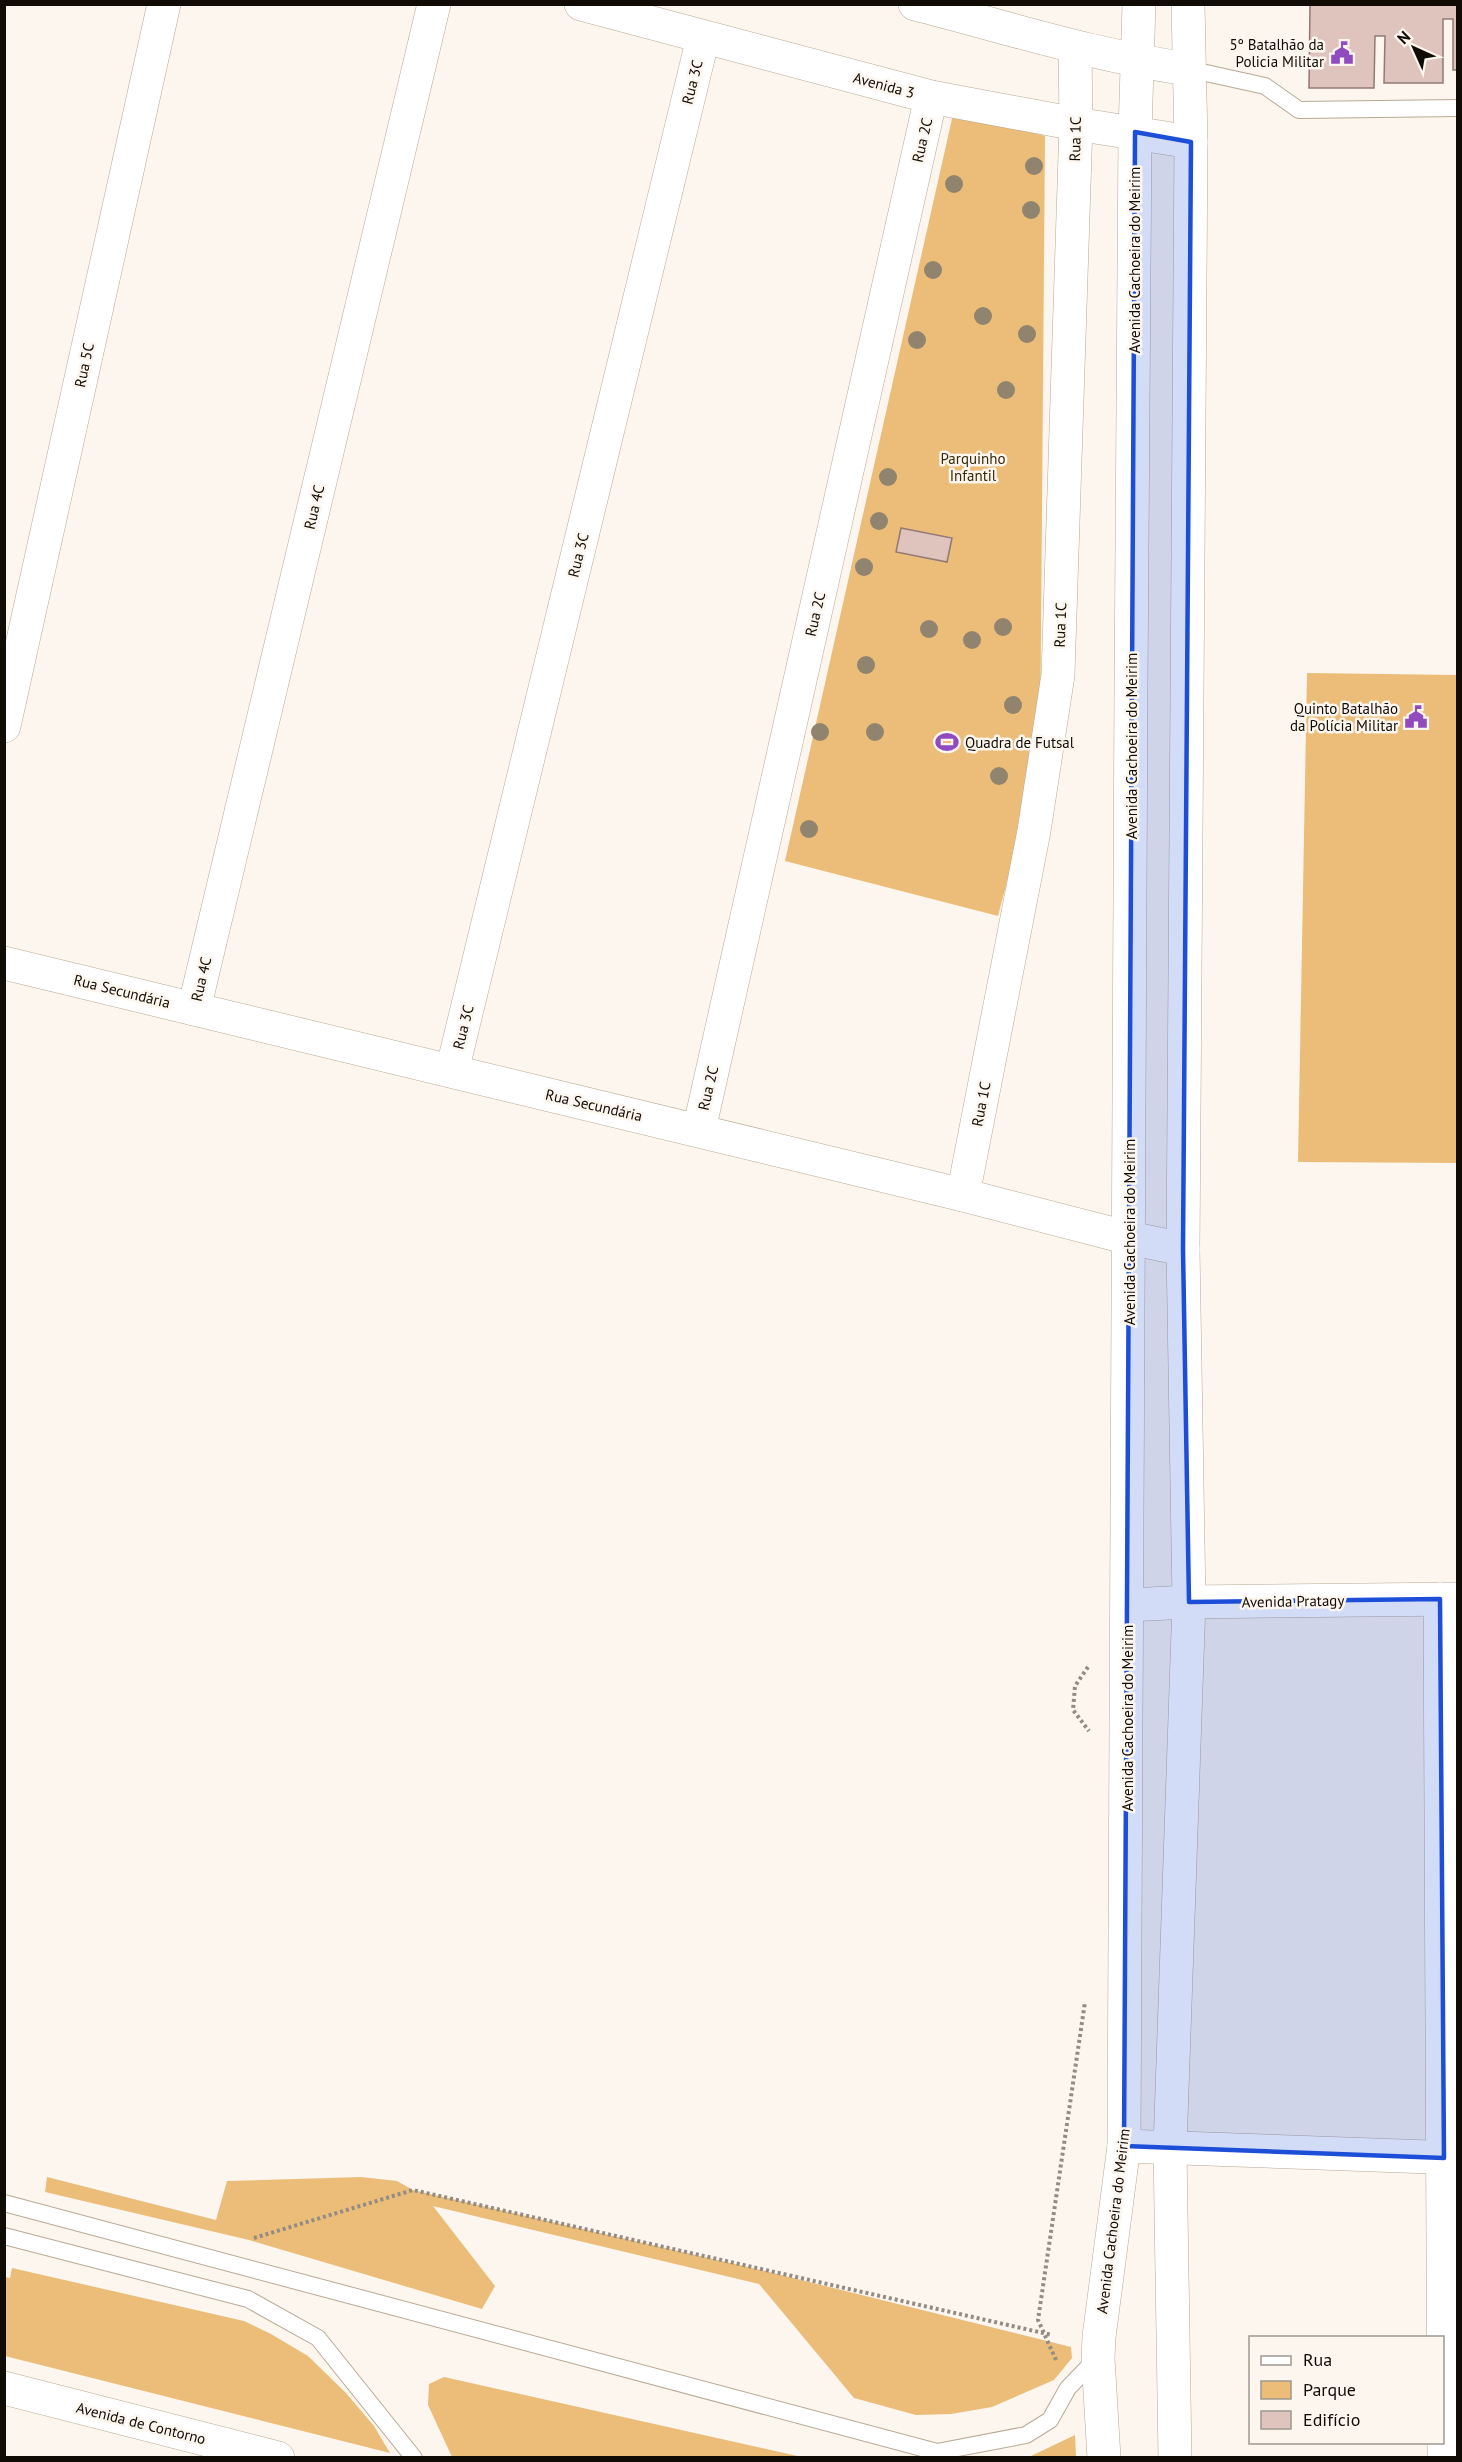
<svg xmlns="http://www.w3.org/2000/svg" width="1462" height="2462" viewBox="0 0 1462 2462" font-family="'PT Sans',sans-serif">
	<style>
		.green { fill: #ecbd78 }
		.building { fill: #dfc3bd; stroke: #927974; stroke-width: 1.5 }
		.lines { fill: none; stroke-linecap: round; stroke-linejoin: round }
		.lane-casing { stroke: #b8a995; stroke-width: 18 }
		.street-casing { stroke: #b8a995; stroke-width: 34 }
		.secondary-casing { stroke: #b8a995; stroke-width: 34 }
		.path { stroke: #928c85; stroke-width: 4; stroke-dasharray: 3 3; stroke-linecap: butt }
		.lane { stroke: #fff; stroke-width: 16 }
		.street { stroke: #fff; stroke-width: 33 }
		.secondary { stroke: #fff; stroke-width: 33 }
		.tree { fill: #91846f }
		.marked { fill: #1d4ed8; fill-opacity: 0.2; stroke: #1d4ed8; stroke-width: 4.5; stroke-linejoin: round }
		.labels { text-anchor: middle; dominant-baseline: central; stroke-width: 5; stroke-linejoin: round; paint-order: stroke }
		.poi-label { font-size: 15px; fill: #110b05; stroke: #fcf6ee; text-anchor: end }
		.street-label { font-size: 15px; fill: #110b05; stroke: #fcf6ee }
		.park-label { font-size: 15px; fill: #3a2707; stroke: #fcf6ee }
	</style>
	<rect width="100%" height="100%" fill="#fcf6ee"/>
	<!-- green -->
	<g class="green">
		<path d="M954,110L1045,136L1040,757L998,916L785,861Z"/>
		<path d="M1307,673L1457,675V1163L1298,1162Z"/>
		<path d="M47,2177L216,2220L227,2181L361,2177L397,2181L413,2190L761,2270L1071,2347L1072,2358L1054,2380L992,2407L951,2414L916,2415L854,2398L759,2284L433,2206L495,2286L482,2309L249,2240L45,2192Z"/>
		<path d="M12,2268L244,2321L271,2334L308,2356L346,2393L374,2426L390,2453L5,2356V2277L10,2278Z"/>
		<path d="M444,2377L802,2457H452L428,2405L429,2384Z"/>
		<path d="M1075,2435L1076,2457H1029Z"/>
	</g>
	<!-- building -->
	<g class="building">
		<path d="M1310,4H1458V70H1453V19H1443V83H1384L1385,36H1375L1374,88H1309Z"/>
		<path d="M901,528L952,538L947,562L896,552Z"/>
	</g>
	<g class="lines">
		<!-- lane casing -->
		<g class="lane-casing">
			<g id="lane">
				<path d="M1188,69L1265,86L1299,110L1458,108"/>
				<path d="M4,2203L937,2452L1026,2435L1050,2420L1068,2388L1097,2358"/>
				<path d="M4,2236L248,2299L318,2338L414,2458"/>
			</g>
		</g>
		<!-- street casing -->
		<g class="street-casing">
			<g id="street">
				<path d="M581,4L931,97L1076,124L1191,142"/>
				<path d="M915,4C1006,27 1095,56 1188,69"/>
				<path d="M4,726L164,4"/>
				<path d="M4,963L963,1195L1129,1238L1183,1249"/>
				<path d="M194,1009L434,4"/>
				<path d="M452,1071L703,38"/>
				<path d="M699,1130L931,97"/>
				<path d="M963,1195L1034,831L1058,675L1076,124L1075,47"/>
				<path d="M1440,1599L1444,2458"/>
				<path d="M1124,2146L1458,2158"/>
				<path d="M4,2388L278,2458"/>
			</g>
		</g>
		<!-- secondary casing -->
		<g class="secondary-casing">
			<g id="secondary">
				<path d="M1128,1605L1189,1602L1458,1599"/>
				<path d="M1104,2458L1098,2358L1099,2337L1124,2146L1131,685L1135,132L1139,4"/>
				<path d="M1175,2458L1170,2148L1189,1602L1183,1249L1191,142L1188,4"/>
			</g>
		</g>
		<!-- path -->
		<g class="path">
			<path d="M1088,1667L1075,1686L1073,1710L1089,1731"/>
			<path d="M254,2238L413,2190L1052,2335"/>
			<path d="M1056,2360L1038,2320L1085,2002"/>
		</g>
		<!-- lane -->
		<use href="#lane" class="lane"/>
		<!-- street -->
		<use href="#street" class="street"/>
		<!-- secondary -->
		<use href="#secondary" class="secondary"/>
	</g>
	<!-- trees -->
	<g class="tree">
		<circle cx="1034" cy="166" r="9"/>
		<circle cx="954" cy="184" r="9"/>
		<circle cx="1031" cy="210" r="9"/>
		<circle cx="933" cy="270" r="9"/>
		<circle cx="983" cy="316" r="9"/>
		<circle cx="1027" cy="334" r="9"/>
		<circle cx="917" cy="340" r="9"/>
		<circle cx="1006" cy="390" r="9"/>
		<circle cx="888" cy="477" r="9"/>
		<circle cx="879" cy="521" r="9"/>
		<circle cx="864" cy="567" r="9"/>
		<circle cx="1003" cy="627" r="9"/>
		<circle cx="929" cy="629" r="9"/>
		<circle cx="972" cy="640" r="9"/>
		<circle cx="866" cy="665" r="9"/>
		<circle cx="1013" cy="705" r="9"/>
		<circle cx="820" cy="732" r="9"/>
		<circle cx="875" cy="732" r="9"/>
		<circle cx="999" cy="776" r="9"/>
		<circle cx="809" cy="829" r="9"/>
	</g>
	<!-- marked area -->
	<path class="marked" d="M1135,132L1191,142L1183,1249L1189,1602L1440,1599L1444,2158L1124,2146Z"/>
	<!-- icons -->
	<defs>
		<g id="civic-bare" transform="scale(1.8)"><path d="M-.6-6.5H3V-4.5H.6V-3L4-1V1h2V6H-6V1h2V-1L-.6-3ZM-1.2 2.5V6h2.4V2.5Z" fill="#904bbf" stroke="#fcf6ee" stroke-width="2.5" paint-order="stroke"/></g>
		<g id="stadium-bare" transform="scale(1.8)"><path d="M0-5a6.5 5 0 1 0 0 10a6.5 5 0 1 0 0-10ZM-3.5-1.8h7v3.6h-7Z" fill="#904bbf" stroke="#fcf6ee" stroke-width="2.5" paint-order="stroke"/></g>
	</defs>
	<g fill-rule="evenodd">
		<use href="#civic-bare" x="1342" y="53"/>
		<use href="#civic-bare" x="1416" y="717"/>
		<use href="#stadium-bare" x="947" y="742"/>
	</g>
	<g class="labels">
		<!-- poi labels -->
		<g class="poi-label">
			<text x="1324" y="44">5º Batalhão da<tspan x="1324" dy="17">Policia Militar</tspan></text>
			<text x="1398" y="708">Quinto Batalhão<tspan x="1398" dy="17">da Polícia Militar</tspan></text>
			<text x="965" y="742" text-anchor="start">Quadra de Futsal</text>
		</g>
		<!-- street labels -->
		<g class="street-label">
			<text transform="translate(692 82) rotate(-76)">Rua 3C</text>
			<text transform="translate(884 85) rotate(15)">Avenida 3</text>
			<text transform="translate(1075 139) rotate(-89)">Rua 1C</text>
			<text transform="translate(922 140) rotate(-77)">Rua 2C</text>
			<text transform="translate(1134 260) rotate(-90)">Avenida Cachoeira do Meirim</text>
			<text transform="translate(84 365) rotate(-78)">Rua 5C</text>
			<text transform="translate(314 507) rotate(-77)">Rua 4C</text>
			<text transform="translate(578 555) rotate(-76)">Rua 3C</text>
			<text transform="translate(815 614) rotate(-77)">Rua 2C</text>
			<text transform="translate(1060 625) rotate(-88)">Rua 1C</text>
			<text transform="translate(1131 746) rotate(-90)">Avenida Cachoeira do Meirim</text>
			<text transform="translate(201 979) rotate(-77)">Rua 4C</text>
			<text transform="translate(122 991) rotate(14)">Rua Secundária</text>
			<text transform="translate(463 1027) rotate(-76)">Rua 3C</text>
			<text transform="translate(708 1088) rotate(-77)">Rua 2C</text>
			<text transform="translate(981 1104) rotate(-79)">Rua 1C</text>
			<text transform="translate(594 1105) rotate(13)">Rua Secundária</text>
			<text transform="translate(1129 1232) rotate(-90)">Avenida Cachoeira do Meirim</text>
			<text transform="translate(1293 1601) rotate(-1)">Avenida Pratagy</text>
			<text transform="translate(1127 1718) rotate(-90)">Avenida Cachoeira do Meirim</text>
			<text transform="translate(1113 2221) rotate(-83)">Avenida Cachoeira do Meirim</text>
			<text transform="translate(141 2423) rotate(14)">Avenida de Contorno</text>
		</g>
		<!-- park labels -->
		<g class="park-label">
			<text x="973" y="458">Parquinho<tspan x="973" dy="17">Infantil</tspan></text>
		</g>
	</g>
	<!-- border -->
	<rect width="1462" height="2462" fill="none" stroke="#110b05" stroke-width="12"/>
	<!-- legend -->
	<rect x="1249" y="2336" width="195" height="108" fill="#fcf6ee" stroke="#9e9891" stroke-width="1.5"/>
	<rect x="1261" y="2356" width="30" height="9" fill="#ffffff" stroke="#9e9891" stroke-width="1.5"/>
	<text x="1303" y="2366" font-size="18" fill="#110b05">Rua</text>
	<rect x="1261" y="2381" width="30" height="18" fill="#ecbd78" stroke="#9e9891" stroke-width="1.5"/>
	<text x="1303" y="2396" font-size="18" fill="#110b05">Parque</text>
	<rect x="1261" y="2411" width="30" height="18" fill="#dfc3bd" stroke="#9e9891" stroke-width="1.5"/>
	<text x="1303" y="2426" font-size="18" fill="#110b05">Edifício</text>
	<!-- north arrow -->
	<g transform="translate(1414 48) rotate(315)" stroke="#fcf6ee" stroke-width="4.5" paint-order="stroke">
	<path d="M0-4.5L10 22L0 15L-10 22Z" fill="#110b05"/>
	<text y="-9" font-size="16" font-weight="bold" text-anchor="middle" fill="#110b05">N</text>
	</g>
</svg>
